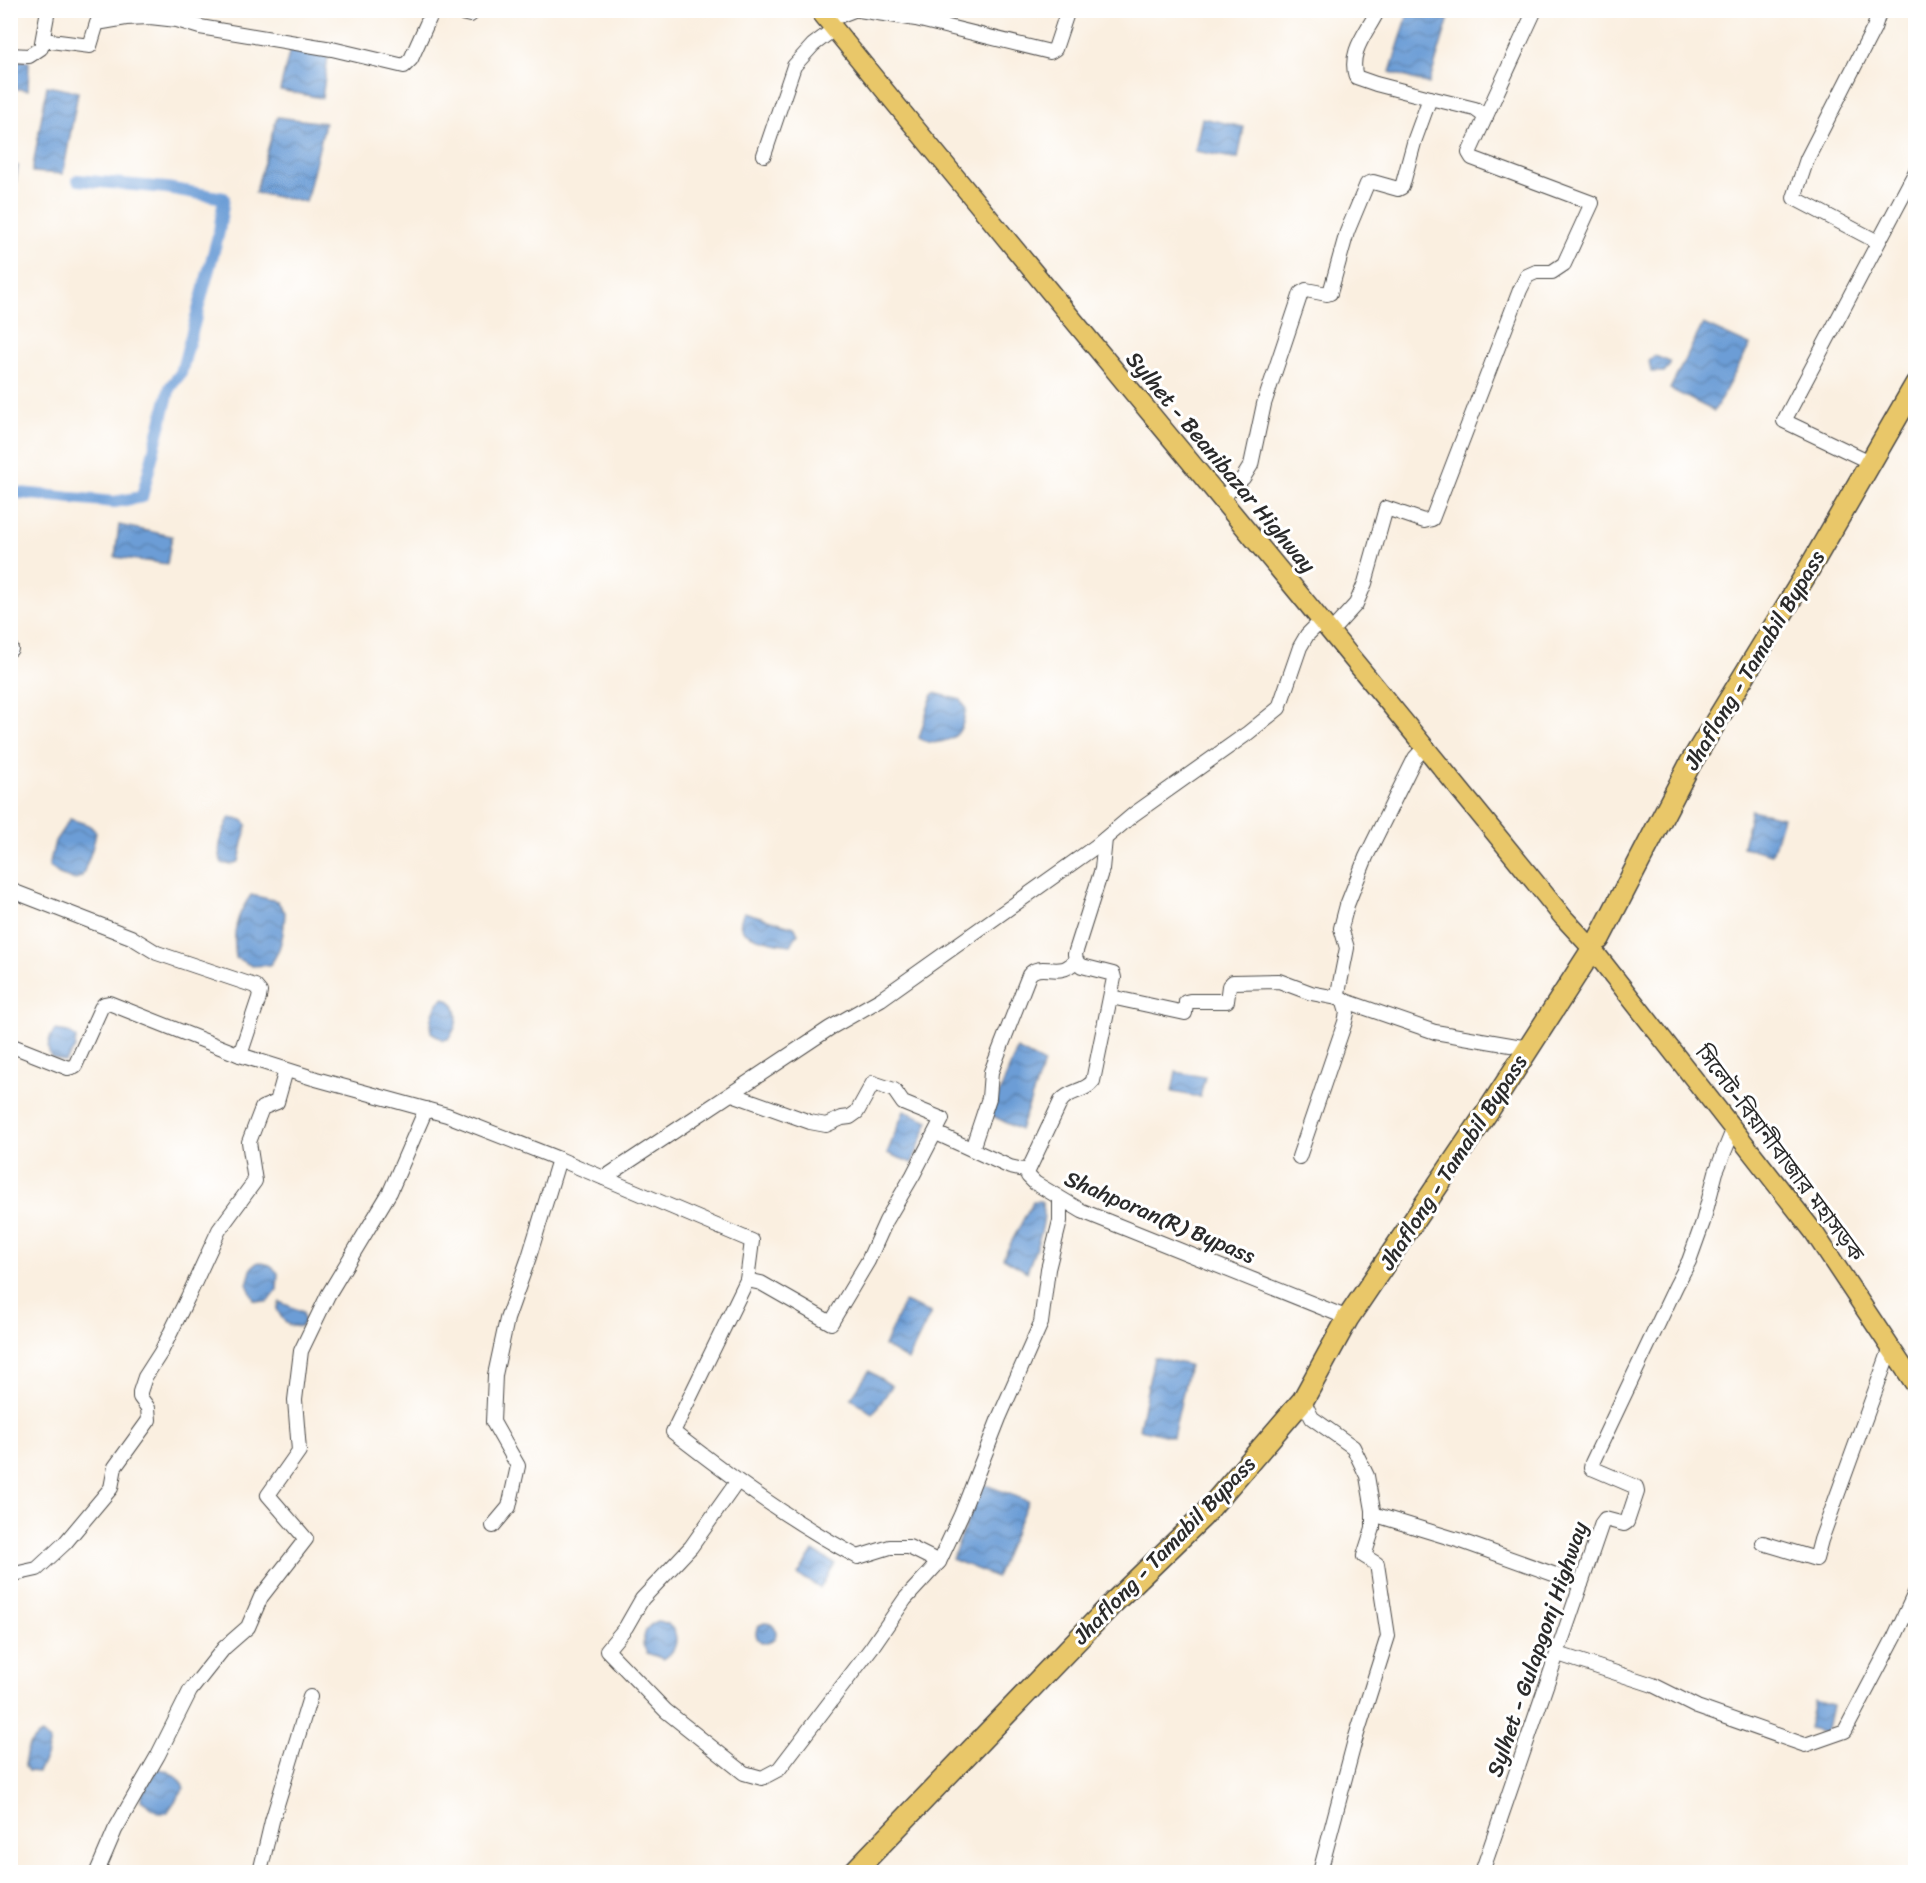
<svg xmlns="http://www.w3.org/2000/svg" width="1926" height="1883" viewBox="0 0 1926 1883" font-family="Sriracha,'Noto Sans Bengali',sans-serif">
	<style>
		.water { fill: url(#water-waves); stroke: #4c6480; stroke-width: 1.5 }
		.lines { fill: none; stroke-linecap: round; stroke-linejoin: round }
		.canal { stroke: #6c9dd6; stroke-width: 12 }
		.minor-casing { stroke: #4a4846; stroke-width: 16 }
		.major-casing { stroke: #4a4846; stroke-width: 21 }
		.highway-casing { stroke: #4a4846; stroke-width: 24 }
		.minor { stroke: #fff; stroke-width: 14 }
		.major { stroke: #e9c769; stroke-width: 18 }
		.highway { stroke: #e9c769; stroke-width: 21 }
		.labels { text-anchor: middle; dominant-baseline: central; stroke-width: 6; stroke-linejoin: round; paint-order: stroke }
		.street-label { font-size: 22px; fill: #2b2b2b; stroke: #fff }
	</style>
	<defs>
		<pattern id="water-waves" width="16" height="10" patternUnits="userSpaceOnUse" patternTransform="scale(1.5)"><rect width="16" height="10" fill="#6c9dd6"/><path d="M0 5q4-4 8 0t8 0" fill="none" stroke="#5980ae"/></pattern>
	</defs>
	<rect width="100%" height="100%" fill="#fff"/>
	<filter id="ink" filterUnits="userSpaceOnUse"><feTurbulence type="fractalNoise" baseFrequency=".0167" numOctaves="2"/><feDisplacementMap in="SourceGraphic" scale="12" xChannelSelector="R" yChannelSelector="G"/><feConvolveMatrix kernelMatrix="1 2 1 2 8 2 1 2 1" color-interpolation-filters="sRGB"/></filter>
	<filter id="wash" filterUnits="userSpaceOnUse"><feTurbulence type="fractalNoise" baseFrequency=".008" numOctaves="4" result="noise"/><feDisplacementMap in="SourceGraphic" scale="24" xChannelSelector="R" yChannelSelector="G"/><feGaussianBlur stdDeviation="1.35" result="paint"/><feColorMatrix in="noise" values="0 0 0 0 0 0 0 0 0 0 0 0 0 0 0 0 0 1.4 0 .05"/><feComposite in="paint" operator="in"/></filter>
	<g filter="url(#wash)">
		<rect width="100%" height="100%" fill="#faefe0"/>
		<!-- water -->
		<g class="water">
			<path d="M1409,11H1451L1429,84L1390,72Z"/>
			<path d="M291,45L329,50L322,98L280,90Z"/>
			<path d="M11,59L29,62L28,90L11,88Z"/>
			<path d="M47,86L78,92L63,174L32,172Z"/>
			<path d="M277,117L325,123L306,202L255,193Z"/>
			<path d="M1202,118L1244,127L1238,159L1195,151Z"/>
			<path d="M11,165L18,166L11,212L10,165Z"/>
			<path d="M1703,324L1750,345L1714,411L1670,389Z"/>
			<path d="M1655,356L1670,362V365L1664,372H1651L1649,360Z"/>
			<path d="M119,525L172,536L167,564L115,557Z"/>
			<path d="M934,693L961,700L966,709C964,715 964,722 961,728C955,742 931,747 919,738L930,701Z"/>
			<path d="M1751,810L1783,817L1772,854L1743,847Z"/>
			<path d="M230,817L243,820L247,825L239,861L231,865L222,863C215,848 223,830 230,817Z"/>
			<path d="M70,819L89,825L96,832C94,848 88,861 82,876L75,880L59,874L49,866L55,841Z"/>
			<path d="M251,895L277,901L285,912C284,931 282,950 270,965L252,966L236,958C232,932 236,916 251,895Z"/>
			<path d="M744,912L794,927L798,933L791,945C780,944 745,938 741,927C739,922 742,917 744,912Z"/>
			<path d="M444,998C462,1004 459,1026 448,1039L443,1040L431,1032C430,1020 434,1004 444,998Z"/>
			<path d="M55,1030L68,1032L76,1038L75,1048L65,1062L51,1057C46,1048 49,1038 55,1030Z"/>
			<path d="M1017,1049L1044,1063L1020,1130L991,1115Z"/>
			<path d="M1176,1072L1205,1077L1200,1097L1172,1092Z"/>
			<path d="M904,1111L929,1121L912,1163L887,1153Z"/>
			<path d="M1033,1201H1041C1051,1217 1033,1254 1027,1272L1003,1258Z"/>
			<path d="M258,1262L270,1265L278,1273L277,1290L267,1302L254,1300L247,1284L252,1267Z"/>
			<path d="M280,1302L303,1312L304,1322L301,1326C288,1329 282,1320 277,1309Z"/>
			<path d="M904,1302L931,1313L908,1360L884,1346Z"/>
			<path d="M1154,1357L1189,1365L1173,1437L1139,1429Z"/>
			<path d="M869,1371L892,1386L873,1414L851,1398Z"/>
			<path d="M983,1484L1028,1501L996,1577L952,1559Z"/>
			<path d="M813,1551L835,1564L820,1588L798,1575Z"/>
			<path d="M658,1621C680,1624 682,1649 663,1659L647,1653L643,1645C644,1633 646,1625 658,1621Z"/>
			<circle cx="766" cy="1633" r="10"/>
			<path d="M1814,1701L1832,1706L1826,1733L1808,1729Z"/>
			<path d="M42,1734L50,1741L46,1757L38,1772L28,1771L25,1766C24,1754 30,1739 42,1734Z"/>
			<path d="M157,1769C168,1769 180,1778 184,1788L167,1813H159L141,1800V1795Z"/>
		</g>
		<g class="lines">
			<!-- canal -->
			<path class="canal" d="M10,492L114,502L142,497L170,387L181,373L219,232L224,198L167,188L78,180"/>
		</g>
	</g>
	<g filter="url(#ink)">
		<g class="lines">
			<!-- minor casing -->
			<g class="minor-casing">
				<g id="minor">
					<path d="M449,10L470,15L476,10"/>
					<path d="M859,10L916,19L1050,52L1055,49L1068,10"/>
					<path d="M836,17L854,10"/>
					<path d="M43,40L90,46L97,23L126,18L150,17L177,20L200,27L332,49L404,66L411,59L433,10"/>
					<path d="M10,55L29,56L41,48L48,10"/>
					<path d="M1430,98L1475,109L1486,117"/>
					<path d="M764,155L794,66L813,45L834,29"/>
					<path d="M1878,242L1794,198L1807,159L1874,28L1880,10"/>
					<path d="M1870,462L1784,421L1916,171"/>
					<path d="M1226,494L1243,478L1251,465L1264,404L1301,293L1306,290L1327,294L1330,293L1347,232L1367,184L1373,182L1398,189L1402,187L1415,139L1430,98L1376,84L1356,77C1348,51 1367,33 1378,10"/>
					<path d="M1336,626L1356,604L1365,583L1386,508L1424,521L1432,519L1520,290L1527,276L1536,272H1552L1564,264L1592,203L1472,158L1469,153L1535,10"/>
					<path d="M10,649H11"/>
					<path d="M1426,746L1415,758L1366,857L1347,905L1341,928L1347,948L1337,998L1435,1032L1528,1048"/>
					<path d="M1105,839L1102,869L1075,954L1076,961L1082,966L1113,974L1114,978L1093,1081C1085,1092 1070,1090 1061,1101L1028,1171V1176L1035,1183L1082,1211L1348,1318"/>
					<path d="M10,890L131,937L157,953L255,986L260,992L259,998L240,1055"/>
					<path d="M1111,997L1185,1013L1186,1002L1190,1001H1227L1229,986L1233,982L1279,981L1311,993L1337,998"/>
					<path d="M10,1045L68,1068L75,1066L101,1008L104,1004L109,1003L240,1055L316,1079L447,1115L559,1159L752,1241L747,1280L673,1432C732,1478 792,1522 858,1557L890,1547H909L939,1562"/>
					<path d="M732,1094L810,1122L826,1125L842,1118L850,1117L857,1112L873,1083L894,1090L903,1103L942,1119L913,1175L886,1221L868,1261L831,1323L761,1283L747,1280"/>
					<path d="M936,1133L1010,1167L1028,1171"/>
					<path d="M972,1149L989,1098L991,1072L1029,975C1037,964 1051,972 1063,969C1068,968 1072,964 1076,961"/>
					<path d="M1299,1157L1345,1022L1347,1013L1343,999"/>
					<path d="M604,1178L830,1028L881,999L1095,847L1134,814L1248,733L1279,708L1300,647L1307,635L1321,621"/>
					<path d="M1303,1400L1312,1418L1353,1447L1367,1476L1373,1510V1528L1364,1556L1377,1564L1388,1636L1355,1740L1320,1872"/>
					<path d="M737,1482L691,1547L642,1599L626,1627L607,1650L666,1711L744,1773L762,1778L779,1769L872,1647L905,1599L939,1562L961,1515L999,1418L1041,1323L1048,1269L1060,1221V1199"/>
					<path d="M1373,1514L1461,1541L1581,1584"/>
					<path d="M493,1526L509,1507L518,1466L493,1422L495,1375L507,1319L529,1257L559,1159"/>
					<path d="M1763,1543L1816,1559L1821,1540L1890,1350"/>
					<path d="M10,1575L37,1569L65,1543L111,1488L115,1467L149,1420L148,1408L140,1397V1392L145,1377L161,1352L188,1297L219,1230L255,1181L249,1142L262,1108L277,1102L286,1070"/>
					<path d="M1558,1654L1653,1685L1697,1707L1805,1745L1845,1731L1895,1636L1916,1591"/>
					<path d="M97,1872L115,1830L158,1755L190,1691L224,1648L248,1627L261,1597L306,1539L268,1495L299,1451L295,1400L301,1351L328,1295L390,1192L426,1109"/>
					<path d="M260,1872L272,1821L310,1697"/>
					<path d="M1482,1872L1602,1523L1605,1519L1624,1524L1627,1522L1637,1492L1636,1487L1594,1469L1591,1468L1592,1463L1676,1286L1689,1261L1703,1222L1716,1172L1734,1128"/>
				</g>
			</g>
			<!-- major casing -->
			<g class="major-casing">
				<g id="major">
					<path d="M819,10C1066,314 1318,613 1563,917L1587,943"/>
					<path d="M1597,955L1813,1231L1916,1386"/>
				</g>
			</g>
			<!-- highway casing -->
			<g class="highway-casing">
				<g id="highway">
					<path d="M1599,939L1690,764L1805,576L1916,384"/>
					<path d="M854,1872L1113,1603L1203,1516L1303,1400L1348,1318L1490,1108L1590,953"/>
				</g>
			</g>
			<!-- minor -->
			<use href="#minor" class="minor"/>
			<!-- major -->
			<use href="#major" class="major"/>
			<!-- highway -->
			<use href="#highway" class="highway"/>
		</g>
	</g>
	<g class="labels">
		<!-- street labels -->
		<g class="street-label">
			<text transform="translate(1221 462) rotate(50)">Sylhet - Beanibazar Highway</text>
			<text transform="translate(1754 660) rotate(-59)">Jhaflong - Tamabil Bypass</text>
			<text transform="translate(1780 1153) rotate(53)">সিলেট-বিয়ানীবাজার মহাসড়ক</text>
			<text transform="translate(1453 1162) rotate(-57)">Jhaflong - Tamabil Bypass</text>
			<text transform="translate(1160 1217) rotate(23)">Shahporan(R) Bypass</text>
			<text transform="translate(1164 1550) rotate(-46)">Jhaflong - Tamabil Bypass</text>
			<text transform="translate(1537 1649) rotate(-71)">Sylhet - Gulapgonj Highway</text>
		</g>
	</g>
	<!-- margin -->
	<rect width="1926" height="1883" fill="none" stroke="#fff" stroke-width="36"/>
</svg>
